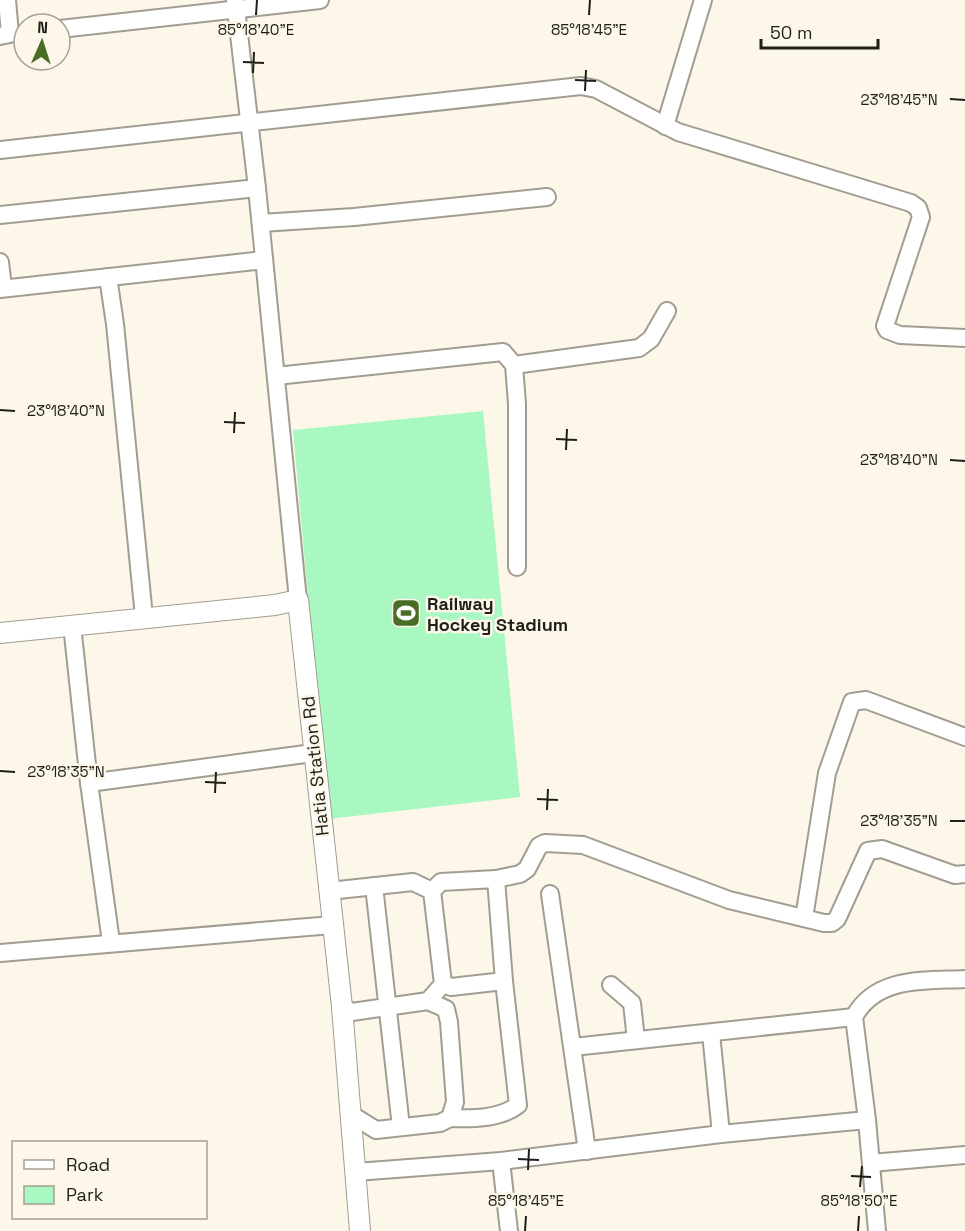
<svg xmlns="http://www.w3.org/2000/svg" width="965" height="1231" viewBox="0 0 965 1231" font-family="'Space Grotesk',sans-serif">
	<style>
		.green { fill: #a9f7c1 }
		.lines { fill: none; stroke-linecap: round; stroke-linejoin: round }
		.minor-casing { stroke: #a19d90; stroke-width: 20 }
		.tertiary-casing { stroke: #a19d90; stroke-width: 22 }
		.minor { stroke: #fff; stroke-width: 16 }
		.tertiary { stroke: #fff; stroke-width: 20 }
		.ticks { fill: none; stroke: #201e19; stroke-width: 2 }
		.labels { text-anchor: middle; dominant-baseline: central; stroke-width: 5; stroke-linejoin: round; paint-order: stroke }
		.poi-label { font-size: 18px; font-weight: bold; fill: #201e19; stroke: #fcf7e9; text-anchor: start }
		.street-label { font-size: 18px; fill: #201e19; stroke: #fcf7e9 }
		.ticks-label { font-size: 15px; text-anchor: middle; fill: #201e19; stroke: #fcf7e9; stroke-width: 5; stroke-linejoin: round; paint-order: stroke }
	</style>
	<rect width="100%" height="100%" fill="#fcf7e9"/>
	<!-- green -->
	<path class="green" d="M483,411L520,797L328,819L293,430Z"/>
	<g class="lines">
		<!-- minor casing -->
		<g class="minor-casing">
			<g id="minor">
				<path d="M235,0L257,188L298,600"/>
				<path d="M60,29L320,0"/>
				<path d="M0,36L10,34L7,0"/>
				<path d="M665,126L703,0"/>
				<path d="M0,150L581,86L596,89L678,132L911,203L918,208L921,217L885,326L887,330L900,335L965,338"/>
				<path d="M0,215L257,188"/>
				<path d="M261,223L354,217L547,197"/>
				<path d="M0,262L3,288"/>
				<path d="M108,277L115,324L144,617"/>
				<path d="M0,289L264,260"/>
				<path d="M514,365L639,348L651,339L667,311"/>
				<path d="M276,376L503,352L514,365L517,404V567"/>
				<path d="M72,625L89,783L111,942"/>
				<path d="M89,783L313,753"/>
				<path d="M496,879L520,874L527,869L539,846L545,843L583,845L729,900L824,923H832L837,919L868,851L882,849L955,875L965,874"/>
				<path d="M374,886L401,1127"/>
				<path d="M329,891L413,882L432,891L443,984L428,1001L352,1012L342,1007"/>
				<path d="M432,891L441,882L496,879L504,981L451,987L443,984"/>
				<path d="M550,894L587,1151"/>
				<path d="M804,918L827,773L852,702L866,700L965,737"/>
				<path d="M0,953L332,925"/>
				<path d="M611,985L632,1003L636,1040"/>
				<path d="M711,1033L721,1134"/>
				<path d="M573,1047L854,1017"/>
				<path d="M352,1115L376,1130L440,1123L450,1118L455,1102L449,1022L446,1009L428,1001"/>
				<path d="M450,1118C472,1119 500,1119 518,1105L504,981"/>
				<path d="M867,1120L854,1017C876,976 925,981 965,979"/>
				<path d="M501,1161L509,1231"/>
				<path d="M871,1163L965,1155"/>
				<path d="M356,1172L501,1161L721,1134L867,1120L877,1231"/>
			</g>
		</g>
		<!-- tertiary casing -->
		<g class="tertiary-casing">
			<path id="tertiary" d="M0,633L275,605L298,600L342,1007L360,1231"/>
		</g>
		<!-- minor -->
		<use href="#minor" class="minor"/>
		<!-- tertiary -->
		<use href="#tertiary" class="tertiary"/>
	</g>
	<!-- ticks -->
	<path class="ticks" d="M256,15L257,0M589,15L590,0M243,62L264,63M253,73L254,52M575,80L596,81M585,91L586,70M950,99L965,100M0,410L15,411M224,422L245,423M234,433L235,412M556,439L577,440M566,450L567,429M950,460L965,461M0,771L15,772M205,782L226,783M215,793L216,772M537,799L558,800M547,810L548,789M950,821H965M518,1159L539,1160M528,1170L529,1149M851,1176L871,1177M860,1187L862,1166M525,1231L526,1216M858,1231L859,1216"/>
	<!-- icons -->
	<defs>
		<g id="stadium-square" transform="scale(1.5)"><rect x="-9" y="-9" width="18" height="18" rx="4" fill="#4a6d25" stroke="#fcf7e9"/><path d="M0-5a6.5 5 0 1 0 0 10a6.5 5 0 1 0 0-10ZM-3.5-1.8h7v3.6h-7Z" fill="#fff"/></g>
	</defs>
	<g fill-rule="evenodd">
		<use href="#stadium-square" x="406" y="613"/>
	</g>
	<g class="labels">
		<!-- poi labels -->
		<g class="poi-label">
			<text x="427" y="603">Railway<tspan x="427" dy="21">Hockey Stadium</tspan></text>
		</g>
		<!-- street labels -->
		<g class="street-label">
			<text transform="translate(315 766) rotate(-96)">Hatia Station Rd</text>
		</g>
	</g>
	<g class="ticks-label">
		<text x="256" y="35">85°18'40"E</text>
		<text x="589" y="35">85°18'45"E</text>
		<text x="899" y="105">23°18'45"N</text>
		<text x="66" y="416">23°18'40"N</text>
		<text x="899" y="465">23°18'40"N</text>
		<text x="66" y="777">23°18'35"N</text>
		<text x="899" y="826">23°18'35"N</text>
		<text x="526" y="1206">85°18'45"E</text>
		<text x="859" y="1206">85°18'50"E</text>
	</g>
	<!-- legend -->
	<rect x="12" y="1141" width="195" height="78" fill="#fcf7e9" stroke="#a4a096" stroke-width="1.5"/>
	<rect x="24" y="1160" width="30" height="9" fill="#ffffff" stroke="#a4a096" stroke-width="1.5"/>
	<text x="66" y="1171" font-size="18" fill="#201e19">Road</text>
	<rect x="24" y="1186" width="30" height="18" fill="#a9f7c1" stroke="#a4a096" stroke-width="1.5"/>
	<text x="66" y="1201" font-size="18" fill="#201e19">Park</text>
	<!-- north arrow -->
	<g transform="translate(42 42) rotate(3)"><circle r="28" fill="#fcf7e9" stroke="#a4a096" stroke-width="1.5"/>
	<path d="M0-4.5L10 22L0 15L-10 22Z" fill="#4a6d25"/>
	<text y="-9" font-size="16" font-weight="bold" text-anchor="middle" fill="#201e19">N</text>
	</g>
	<!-- scale -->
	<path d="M761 39v9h117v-9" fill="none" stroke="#201e19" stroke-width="3"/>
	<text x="770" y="39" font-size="18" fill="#201e19" stroke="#fcf7e9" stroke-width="4.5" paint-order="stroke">50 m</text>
</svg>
